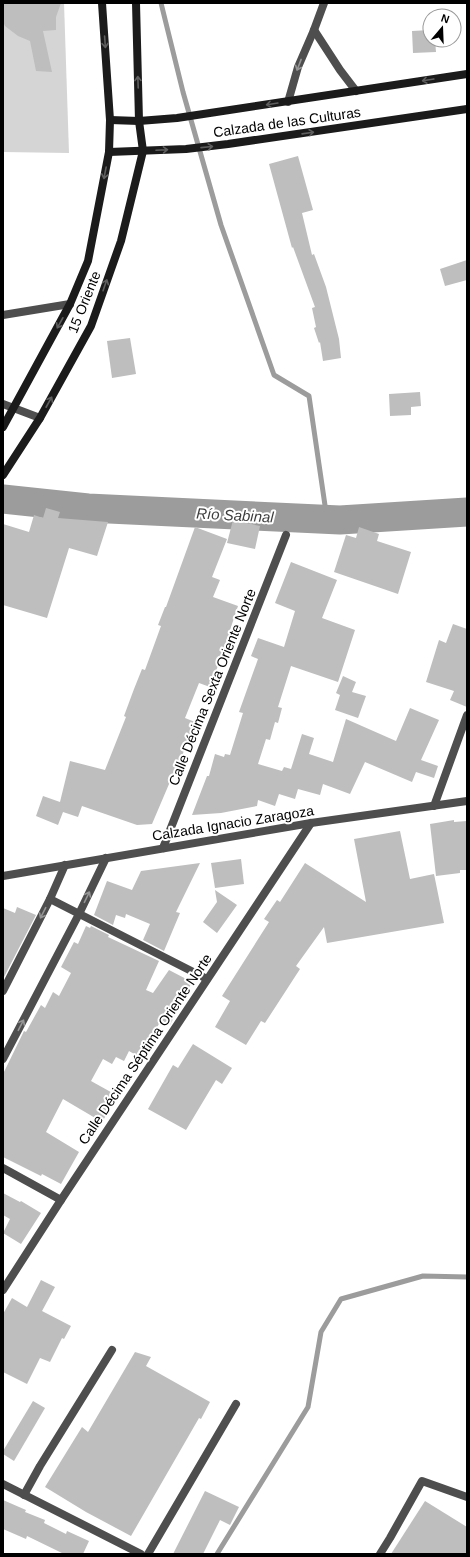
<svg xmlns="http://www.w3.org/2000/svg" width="470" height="1557" viewBox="0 0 470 1557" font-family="Arial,sans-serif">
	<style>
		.green { fill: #d5d5d5 }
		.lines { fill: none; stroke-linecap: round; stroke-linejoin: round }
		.stream { stroke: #9c9c9c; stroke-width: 5 }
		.river { stroke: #9c9c9c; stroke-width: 29 }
		.building { fill: #bebebe }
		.service { stroke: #4e4e4e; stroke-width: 8 }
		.minor { stroke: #4e4e4e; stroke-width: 8 }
		.tertiary { stroke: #4e4e4e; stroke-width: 8 }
		.secondary { stroke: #1b1b1b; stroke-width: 8 }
		.oneway { stroke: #5f5f5f }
		.oneway2 { stroke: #959595 }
		.labels { text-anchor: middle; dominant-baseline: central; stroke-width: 4; stroke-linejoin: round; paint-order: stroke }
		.street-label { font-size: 14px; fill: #000; stroke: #fff }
		.water-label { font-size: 15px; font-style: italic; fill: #3d3d3d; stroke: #fff }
	</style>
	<rect width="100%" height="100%" fill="#fff"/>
	<!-- green -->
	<path class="green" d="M3,3H64L69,153L3,152Z"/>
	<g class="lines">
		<!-- stream -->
		<g class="stream">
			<path d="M161,3L183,92L221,225L274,375L309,396L327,519"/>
			<path d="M217,1554L308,1407L321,1332L341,1299L423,1276L467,1277"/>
		</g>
		<!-- river -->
		<path class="river" d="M3,499L88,508L340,520L467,512"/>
	</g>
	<!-- building -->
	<g class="building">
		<path d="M3,3H61L56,17V30L43,31L52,72L36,71L30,41L18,36L5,26L3,22Z"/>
		<path d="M430,30V40H435L436,52L413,53L412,31Z"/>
		<path d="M298,156L313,210L302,213L312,255L314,254L326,287L339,339L341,358L323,361L320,342L319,343L314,328L316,327L312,308L315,307L293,247L292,248L269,164Z"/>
		<path d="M467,260V280L445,286L440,269Z"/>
		<path d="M130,338L136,374L112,378L107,341Z"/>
		<path d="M420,392L421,406L411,407V415L390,416L389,394Z"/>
		<path d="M46,508L60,512L58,518L108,522L97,556L69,548L47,618L3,605V524L29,532L34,515L43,518Z"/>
		<path d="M233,520L260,526L255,549L227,543Z"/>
		<path d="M195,527L227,539L212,577L220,580L213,597L238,606L230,630L231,631L210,687L199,683L185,718L195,722L174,777H172L152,824L137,825L82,806L78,817L63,812L58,825L36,816L43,796L60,802L70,761L105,770L126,717L124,716L134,689L142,669L145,670L161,626L158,625L165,607H166Z"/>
		<path d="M359,527L379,534L377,541L411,552L398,594L334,572L346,535L356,538Z"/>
		<path d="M291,562L337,580L322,618L355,630L338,682L291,666L278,707L282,708L278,723L275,722L270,740L266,739L258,764L282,771L284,767L291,769L302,734L314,738L309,754L333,762L346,719L396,741L410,708L439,720L421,760L438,766L434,778L416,772L412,782L365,762L350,794L323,784L320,795L298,789L295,799L279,794L275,806L258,800L257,806L221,813L192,815L207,776H209L215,754L224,757L225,754L230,755L243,713L239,712L258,659L251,656L258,638L284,647L295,611L275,603Z"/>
		<path d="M453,624L467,629V707L450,700L454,691L426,682L439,640L446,643Z"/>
		<path d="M343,676L356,682L352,692L366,696L358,718L335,710L340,695L336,693Z"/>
		<path d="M454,820V822L467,821V870H460V873L436,876L430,824Z"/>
		<path d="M400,831L410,879L434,874L444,923L327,943L324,927L296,966L300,969L265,1023L261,1021L246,1045L215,1027L230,1001L222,996L269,922L264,919L277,900L280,902L305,863L366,902L354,839Z"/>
		<path d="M241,859L244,884L215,888L211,863Z"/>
		<path d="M200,863L176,912L180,913L164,951L143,940L150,924L126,914L125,918L116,915L113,925L94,915L107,881L132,890L141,871Z"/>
		<path d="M215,890L237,905L217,933L203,922L217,902Z"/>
		<path d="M17,907L36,915L3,979V908L15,913Z"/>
		<path d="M86,926L90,928L91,926L109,935L108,937L159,961L146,990L153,993L169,970L192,982L170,1025L161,1020L141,1058L129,1051L124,1061L116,1057L112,1064L103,1059L91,1081L118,1096L102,1122L63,1099L46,1132L79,1152L61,1184L42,1174L41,1176L3,1157V1074L24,1031L26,1032L41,1005L45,1008L53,992L59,996L71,973L61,967L74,942L78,944Z"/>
		<path d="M193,1044L232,1068L222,1084L216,1080L186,1130L148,1109L173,1065L178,1068Z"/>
		<path d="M3,1193L20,1202L21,1201L41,1213L21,1244L3,1233L10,1219L3,1215Z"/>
		<path d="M41,1280L55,1287L42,1311L71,1326L64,1339L62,1338L50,1362L40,1358L27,1384L3,1372V1314L12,1298L27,1307Z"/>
		<path d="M135,1352L151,1357L146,1366L210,1402L201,1419L199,1418L131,1536L86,1512L45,1487L82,1427L88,1432Z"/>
		<path d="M33,1401L45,1408L14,1461L3,1454V1451Z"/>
		<path d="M205,1491L239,1507L230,1525L220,1520L203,1554H173Z"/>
		<path d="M3,1500L26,1510L25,1512L45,1520L44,1523L66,1534L67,1531L89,1541L83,1554H64L27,1536L26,1539L3,1529Z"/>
		<path d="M425,1501L467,1527V1554H391Z"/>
	</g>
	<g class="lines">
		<!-- service -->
		<g class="service">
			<path d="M24,1495L40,1466L112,1350"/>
			<path d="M148,1554L236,1404"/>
		</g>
		<!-- minor -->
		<g class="minor">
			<path d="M314,30L340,70L356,91"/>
			<path d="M288,102L298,67L314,30L324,3"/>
			<path d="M3,315L70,304"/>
			<path d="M3,404L40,418"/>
			<path d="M434,806L467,715"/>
			<path d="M163,848L286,535"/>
			<path d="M50,899L207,979"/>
			<path d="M3,991L50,899L65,865"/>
			<path d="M3,1059L79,914L106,858"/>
			<path d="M3,1168L61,1200"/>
			<path d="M3,1290L61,1200L311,823"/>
			<path d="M3,1484L141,1554"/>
			<path d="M380,1554L390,1538L422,1481L467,1497"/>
		</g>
		<!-- tertiary -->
		<path class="tertiary" d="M3,876L311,823L467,801"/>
		<!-- secondary -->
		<g class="secondary">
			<path d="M110,120L139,121L177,118L467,74"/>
			<path d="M109,152L186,149L228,144L467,109"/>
			<path d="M3,427L70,304L88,261L109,152L110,120L102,3"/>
			<path d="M3,475L40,418L91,326L121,241L143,151L139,121L136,3"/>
		</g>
	</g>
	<!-- one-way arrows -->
	<defs><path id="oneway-shaft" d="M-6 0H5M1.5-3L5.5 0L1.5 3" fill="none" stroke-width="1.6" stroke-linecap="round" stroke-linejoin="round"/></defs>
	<g class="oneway">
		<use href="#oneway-shaft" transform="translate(105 42) rotate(86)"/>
		<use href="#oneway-shaft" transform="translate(428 80) rotate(171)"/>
		<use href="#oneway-shaft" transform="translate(138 82) rotate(-92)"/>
		<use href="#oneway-shaft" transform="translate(272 104) rotate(171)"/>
		<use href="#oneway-shaft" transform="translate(308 133) rotate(-8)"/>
		<use href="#oneway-shaft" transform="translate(207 147) rotate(-6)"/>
		<use href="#oneway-shaft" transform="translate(162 150) rotate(-3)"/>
		<use href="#oneway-shaft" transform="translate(105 173) rotate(101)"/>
		<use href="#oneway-shaft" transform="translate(105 285) rotate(-71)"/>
		<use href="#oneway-shaft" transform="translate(60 323) rotate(119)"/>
		<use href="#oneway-shaft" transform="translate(49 402) rotate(-61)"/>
	</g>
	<g class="oneway2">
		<use href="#oneway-shaft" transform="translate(299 65) rotate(111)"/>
		<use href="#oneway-shaft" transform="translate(87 897) rotate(-64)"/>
		<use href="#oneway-shaft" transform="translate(43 913) rotate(117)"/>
		<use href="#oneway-shaft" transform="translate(21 1025) rotate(-63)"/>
	</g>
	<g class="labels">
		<!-- street labels -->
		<g class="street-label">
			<text transform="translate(287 122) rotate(-8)">Calzada de las Culturas</text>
			<text transform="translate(84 302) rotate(-68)">15 Oriente</text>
			<text transform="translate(212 687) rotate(-68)">Calle Décima Sexta Oriente Norte</text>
			<text transform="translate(233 823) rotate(-9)">Calzada Ignacio Zaragoza</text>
			<text transform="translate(145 1049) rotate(-56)">Calle Décima Séptima Oriente Norte</text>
		</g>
		<!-- water labels -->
		<g class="water-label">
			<text transform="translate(235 515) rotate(3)">Río Sabinal</text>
		</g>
	</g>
	<!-- border -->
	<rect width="470" height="1557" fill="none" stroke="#000000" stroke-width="8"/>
	<!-- north arrow -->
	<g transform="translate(442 28) rotate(19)"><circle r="19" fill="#ffffff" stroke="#999999"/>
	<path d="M0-3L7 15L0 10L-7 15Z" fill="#000000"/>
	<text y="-6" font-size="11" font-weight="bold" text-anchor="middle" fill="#000000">N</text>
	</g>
</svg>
